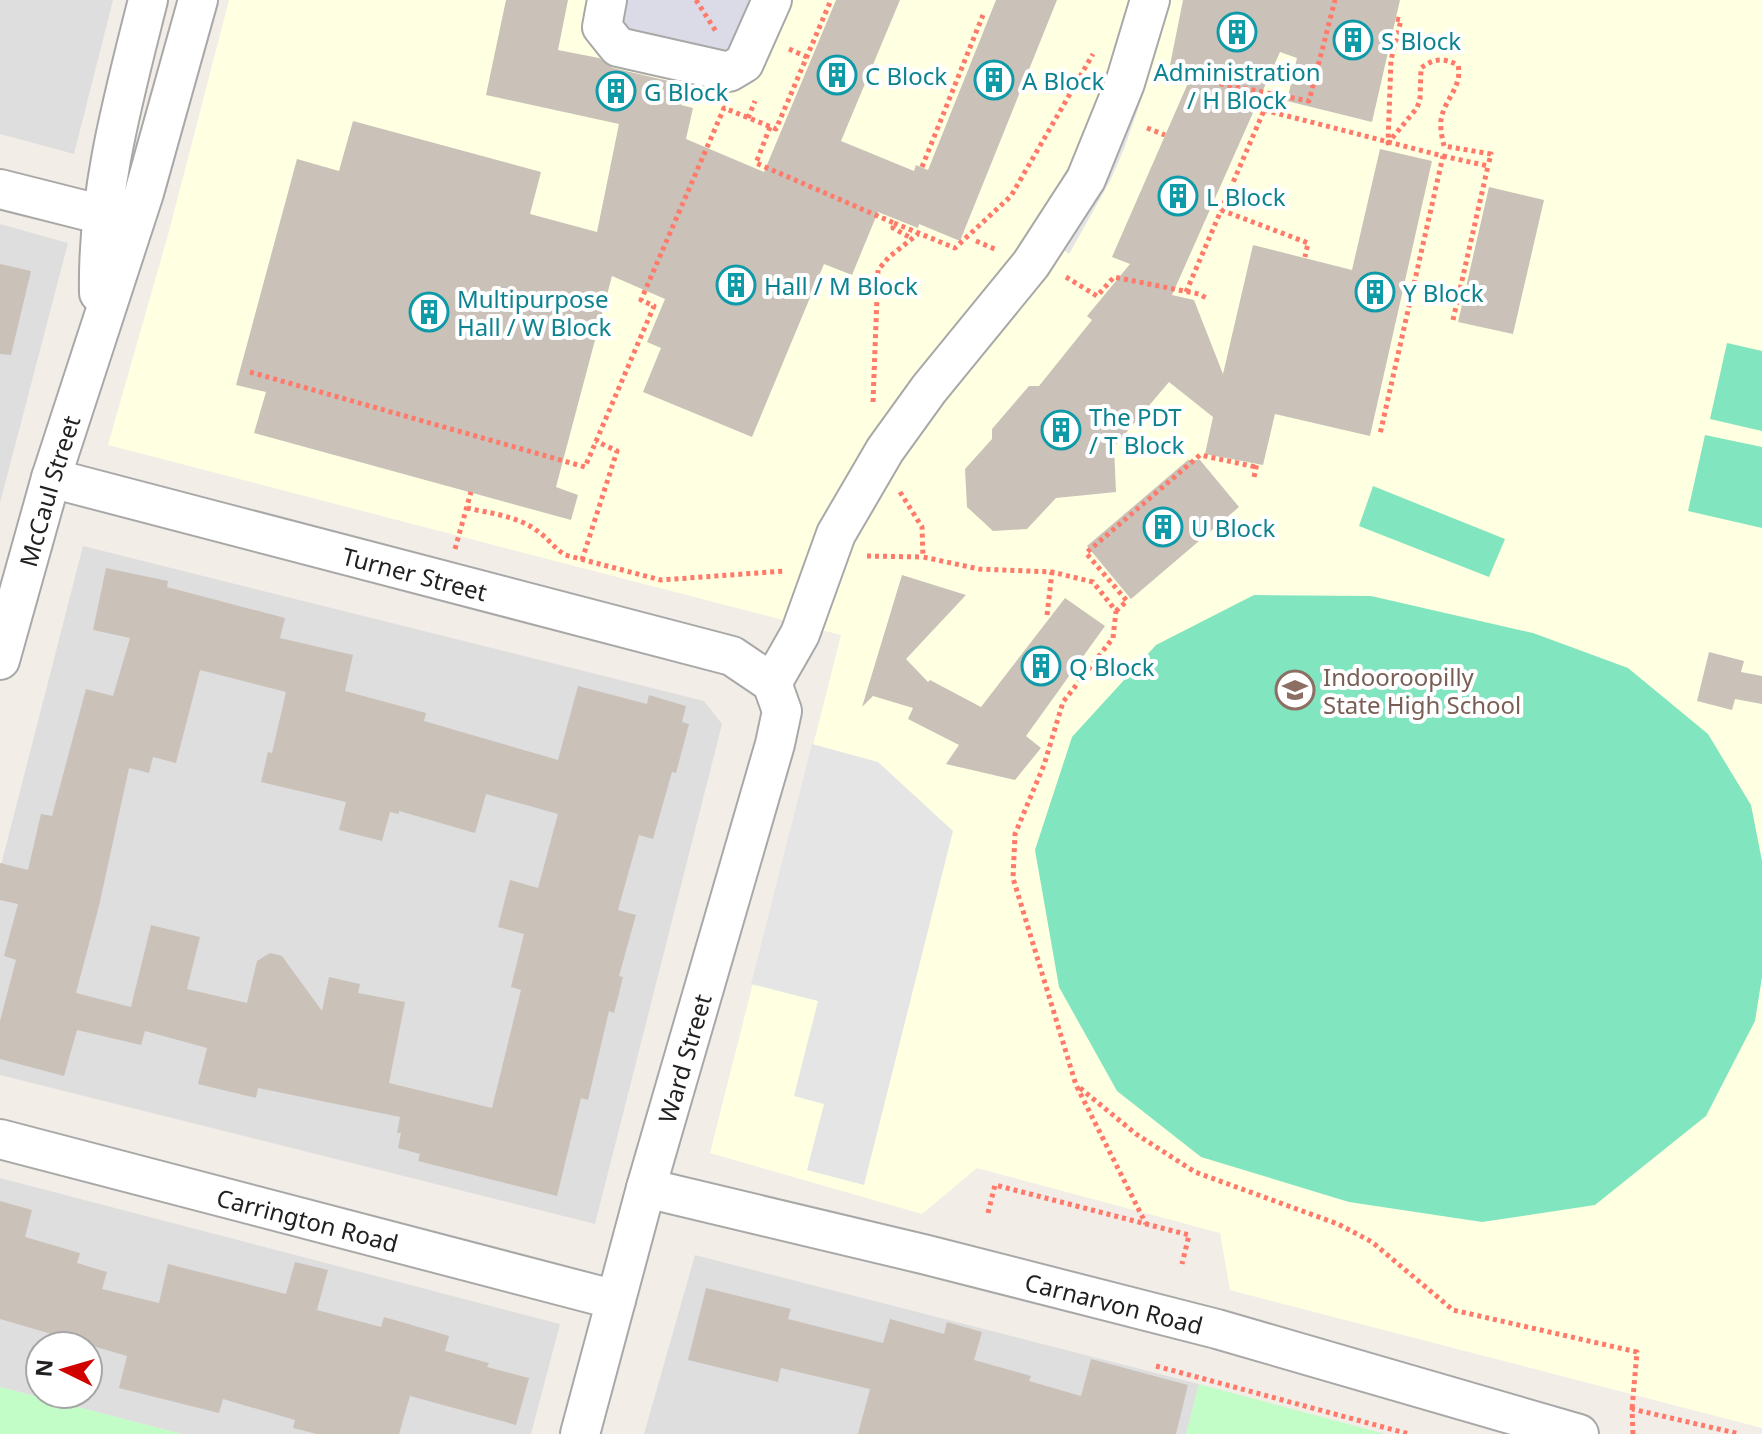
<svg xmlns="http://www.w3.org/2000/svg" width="1762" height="1434" viewBox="0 0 1762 1434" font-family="'Noto Sans',sans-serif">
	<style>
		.residential { fill: #dfdede; fill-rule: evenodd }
		.education { fill: #ffffe2 }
		.park { fill: #c2fdc7 }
		.pitch { fill: #81e5bf }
		.parking { fill: #e5e5e5 }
		.plaza { fill: #dbdbe8 }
		.building { fill: #cac1b9; fill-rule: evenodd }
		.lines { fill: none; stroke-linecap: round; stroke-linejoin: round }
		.minor-casing { stroke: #a8a8a8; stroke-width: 42 }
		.path { stroke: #ff7a6a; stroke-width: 5; stroke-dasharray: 4 4; stroke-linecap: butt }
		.minor { stroke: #fff; stroke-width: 38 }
		.labels { text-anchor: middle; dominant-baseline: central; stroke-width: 8; stroke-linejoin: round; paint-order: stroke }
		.culture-label { font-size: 24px; fill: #0d838f; stroke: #fff; text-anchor: start }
		.street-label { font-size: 24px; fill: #212121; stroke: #fff }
		.education-label { font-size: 24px; fill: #785e54; stroke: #fff; text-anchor: start }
	</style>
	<rect width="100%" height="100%" fill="#f2eee7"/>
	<!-- residential -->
	<g class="residential">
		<path d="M0,0H113L74,154L0,134Z"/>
		<path d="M0,224L68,243L0,503Z"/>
		<path d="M83,546L704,701L722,724L595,1224L0,1075V869Z"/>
		<path d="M0,1178L560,1324L531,1434H182L0,1387ZM40,1346H88V1394H40Z"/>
		<path d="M695,1255L1199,1384L1186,1434H644Z"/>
	</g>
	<!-- education -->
	<path class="education" d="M229,0H1762V1428L1230,1290L1220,1233L977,1168L922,1214L710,1153L841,635L108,445L168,235Z"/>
	<!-- park -->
	<g class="park">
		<path d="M1199,1384L1385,1434H1186Z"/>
		<path d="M0,1387L182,1434H0Z"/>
	</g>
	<!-- pitch -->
	<g class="pitch">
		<path d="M1727,343L1762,351V431L1710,419Z"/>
		<path d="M1705,435L1762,447V528L1688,511Z"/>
		<path d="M1373,486L1505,539L1489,577L1359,526Z"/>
		<path d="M1254,595L1371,596L1533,633L1628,668L1708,734L1751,805L1762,861V977L1755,1021L1706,1116L1595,1205L1482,1222L1349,1202L1201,1157L1117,1091L1059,987L1035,850L1072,737L1156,645Z"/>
	</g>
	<!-- parking -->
	<g class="parking">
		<path d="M1134,89L1144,92L1124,149L1110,181L1069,254L1058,246Z"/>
		<path d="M812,744L878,762L953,831L864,1185L807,1170L824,1104L794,1096L818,1001L751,984Z"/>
	</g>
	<!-- plaza -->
	<path class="plaza" d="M623,0H758L739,46L725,54L626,31L618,17Z"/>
	<!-- building -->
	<g class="building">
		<path d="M506,0H568L558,50L599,58L613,68L686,85L681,105L693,108L686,139L764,172L836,0H900L841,141L914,171L916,165L928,170L996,0H1057L960,241L919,224L918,228L878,212L852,275L824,264L752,437L643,392L661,348L647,342L665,299L612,276L556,487L578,495L571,520L254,433L266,392L236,385L297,159L339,171L353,121L541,172L530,214L597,232L619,124L486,95Z"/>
		<path d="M1183,0H1400L1372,122L1287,101L1297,58L1280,52L1172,295L1194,300L1223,374L1253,245L1352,270L1380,149L1432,161L1370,436L1275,414L1263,465L1205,454L1213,417L1169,382L1114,447L1116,492L1056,498L1027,529L993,531L967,507L965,469L992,439V429L1029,386H1039L1092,320L1087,316L1130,264L1112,257L1188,83L1177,81L1181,67L1170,65Z"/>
		<path d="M1489,187L1544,200L1513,334L1458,322Z"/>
		<path d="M0,264L31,271L11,355L0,354Z"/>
		<path d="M1188,460H1200L1239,507L1131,599L1087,546Z"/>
		<path d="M106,568L168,581L167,587L285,618L280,638L353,655L345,691L426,713L424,721L558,760L578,686L647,704L649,695L686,706L682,722L689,724L676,773L672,772L653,839L639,835L618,910L636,915L619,976L623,977L614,1013L609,1011L588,1100L581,1098L557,1196L418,1161L420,1154L398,1148L401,1133H397L400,1117L258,1088L256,1098L198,1084L207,1048L145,1031L141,1045L77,1030L64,1076L0,1059V1021L16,960L4,956L18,904L0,900V863L28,870L41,814L52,816L86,689L113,696L130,638L93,630ZM200,670L286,692L272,753L268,752L261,782L346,802L339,830L382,841L390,812L399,814V811L475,833L486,794L558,814L538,888L510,880L498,927L524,934L511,987L521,990L492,1108L389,1083L405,1002L358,993L360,984L329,977L322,1011L282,956L270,953L257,961L247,1003L187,989L200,937L151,925L131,1007L76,993L99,906L129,768L149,773L153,757L176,763Z"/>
		<path d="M902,575L966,595L906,659L928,682L930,680L981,707L1065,598L1105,626L1026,736L1041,748L1015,780L946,764L959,745L908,719L913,708L873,696L862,707Z"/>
		<path d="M1709,652L1744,661L1741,672L1762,676V704L1735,699L1732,710L1697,701Z"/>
		<path d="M0,1201L32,1210L25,1237L80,1253L77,1263L107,1272L102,1289L159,1303L168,1264L286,1294L295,1262L328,1270L317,1310L381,1327L384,1317L429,1330L449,1336L445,1351L489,1363L487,1367L529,1378L516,1425L410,1396L399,1434H317L293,1428L295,1420L223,1399L219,1413L119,1388L127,1356L0,1319Z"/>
		<path d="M706,1288L791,1309L788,1319L883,1343L890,1319L944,1334L947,1322L982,1332L974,1360L1031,1376L1029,1381L1081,1396L1091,1359L1188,1385L1176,1434H858L870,1389L781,1368L778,1382L688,1360Z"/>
	</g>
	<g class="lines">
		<!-- minor casing -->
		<g class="minor-casing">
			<g id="minor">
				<path d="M607,0L602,27L618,47L729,72L744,63L772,0"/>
				<path d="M0,189L103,215"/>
				<path d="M99,293C97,192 124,96 148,0"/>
				<path id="s1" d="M51,478L732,656L772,683"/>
				<path id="s2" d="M0,660L51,478L144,193L198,0"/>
				<path d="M772,683L800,634L836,534L885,450L929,389L1031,264L1086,179L1125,83L1150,0"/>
				<path id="s3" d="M0,1139L616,1300"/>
				<path id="s4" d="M646,1188L927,1255L1217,1329L1579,1434"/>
				<path id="s5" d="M580,1434L646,1188L775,744L782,711L772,683"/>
			</g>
		</g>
		<!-- path -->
		<g class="path">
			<path d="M696,0L717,33"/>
			<path d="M1396,19L1401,20L1391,60L1388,143L1417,108L1420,99L1421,68C1434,58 1444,58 1458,65C1463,87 1444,99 1441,120C1440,128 1442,138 1444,146L1491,154L1488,166"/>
			<path d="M789,49L807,57"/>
			<path d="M1165,73L1309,101L1335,0"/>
			<path d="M1264,110L1443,156L1380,434"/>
			<path d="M748,118L755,101"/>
			<path d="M770,127L756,163L894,223L893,228L911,238"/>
			<path d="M1147,128L1165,135"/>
			<path d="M1443,156L1488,166L1453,320"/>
			<path d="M922,167L983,15"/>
			<path d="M1221,210L1308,243L1305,257"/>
			<path d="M894,223L955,248L1011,196L1093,54"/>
			<path d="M976,241L997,250"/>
			<path d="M1066,277L1097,296L1114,277L1199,294L1208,299"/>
			<path d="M1186,292L1271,94"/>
			<path d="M250,372L585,467L654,306L641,300L724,108L776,129L831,0"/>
			<path d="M873,402L878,270L889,257L918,234"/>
			<path d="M1254,477L1257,463"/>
			<path d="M900,492L922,527L923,557L979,569L1052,572L1093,582L1116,611L1113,638L1063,702L1044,765L1015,834L1013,878L1076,1085L1146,1224"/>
			<path d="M467,508C489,513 517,516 536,530C547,537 554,548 565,555L661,580L785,571"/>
			<path d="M455,549L471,492"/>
			<path d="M867,556L922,557"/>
			<path d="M582,560L617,451L596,441"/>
			<path d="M1116,611L1127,601L1086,553L1200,455L1256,467"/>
			<path d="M1047,615L1052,572"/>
			<path d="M1080,1088L1136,1134L1195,1172L1338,1224L1372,1242L1453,1310L1637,1352L1632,1409"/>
			<path d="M988,1213L995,1185L1189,1235L1182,1264"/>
			<path d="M1156,1366L1409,1434"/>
			<path d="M1633,1434L1632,1409L1740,1434"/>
		</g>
		<!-- minor -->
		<use href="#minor" class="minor"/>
	</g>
	<!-- icons -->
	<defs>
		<g id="building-ring" transform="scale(2)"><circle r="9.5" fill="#fff" stroke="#0f9aa8" stroke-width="1.5"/><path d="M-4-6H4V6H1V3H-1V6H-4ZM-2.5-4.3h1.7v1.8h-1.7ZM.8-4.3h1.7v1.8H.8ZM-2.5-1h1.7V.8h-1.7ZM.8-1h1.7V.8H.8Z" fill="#0f9aa8"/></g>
		<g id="school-ring" transform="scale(2)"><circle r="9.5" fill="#fff" stroke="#8d6e63" stroke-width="1.5"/><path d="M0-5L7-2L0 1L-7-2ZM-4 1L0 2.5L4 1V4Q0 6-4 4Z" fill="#8d6e63"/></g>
	</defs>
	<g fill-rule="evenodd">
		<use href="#building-ring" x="1237" y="32"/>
		<use href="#building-ring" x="1353" y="40"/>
		<use href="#building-ring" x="837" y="75"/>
		<use href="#building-ring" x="994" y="80"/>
		<use href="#building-ring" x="616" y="91"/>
		<use href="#building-ring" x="1178" y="196"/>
		<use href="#building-ring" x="736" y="285"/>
		<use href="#building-ring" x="1375" y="292"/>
		<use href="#building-ring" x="429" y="312"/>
		<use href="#building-ring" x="1061" y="430"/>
		<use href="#building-ring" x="1163" y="527"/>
		<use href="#building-ring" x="1041" y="666"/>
		<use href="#school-ring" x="1295" y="690"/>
	</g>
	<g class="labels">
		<!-- culture labels -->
		<g class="culture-label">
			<text x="1381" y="40">S Block</text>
			<text x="1237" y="71" text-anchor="middle">Administration<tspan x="1237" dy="28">/ H Block</tspan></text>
			<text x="865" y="75">C Block</text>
			<text x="1022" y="80">A Block</text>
			<text x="644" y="91">G Block</text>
			<text x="1206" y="196">L Block</text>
			<text x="764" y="285">Hall / M Block</text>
			<text x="1403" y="292">Y Block</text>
			<text x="457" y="298">Multipurpose<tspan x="457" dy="28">Hall / W Block</tspan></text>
			<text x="1089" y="416">The PDT<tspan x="1089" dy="28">/ T Block</tspan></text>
			<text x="1191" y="527">U Block</text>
			<text x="1069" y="666">Q Block</text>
		</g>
		<!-- street labels -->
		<g class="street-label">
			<text stroke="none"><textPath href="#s2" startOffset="176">McCaul Street</textPath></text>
			<text stroke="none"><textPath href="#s1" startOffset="376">Turner Street</textPath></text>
			<text stroke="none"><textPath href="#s5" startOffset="390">Ward Street</textPath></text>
			<text stroke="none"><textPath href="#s3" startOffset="318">Carrington Road</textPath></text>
			<text stroke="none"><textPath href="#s4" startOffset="482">Carnarvon Road</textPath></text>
		</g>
		<!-- education labels -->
		<g class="education-label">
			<text x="1323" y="676">Indooroopilly<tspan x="1323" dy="28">State High School</tspan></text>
		</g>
	</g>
	<!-- north arrow -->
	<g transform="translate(64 1370) rotate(275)"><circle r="38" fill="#ffffff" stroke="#a6a6a6" stroke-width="2"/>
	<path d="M0-6L14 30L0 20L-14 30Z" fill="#d10100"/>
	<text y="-12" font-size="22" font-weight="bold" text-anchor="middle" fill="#212121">N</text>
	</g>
</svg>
